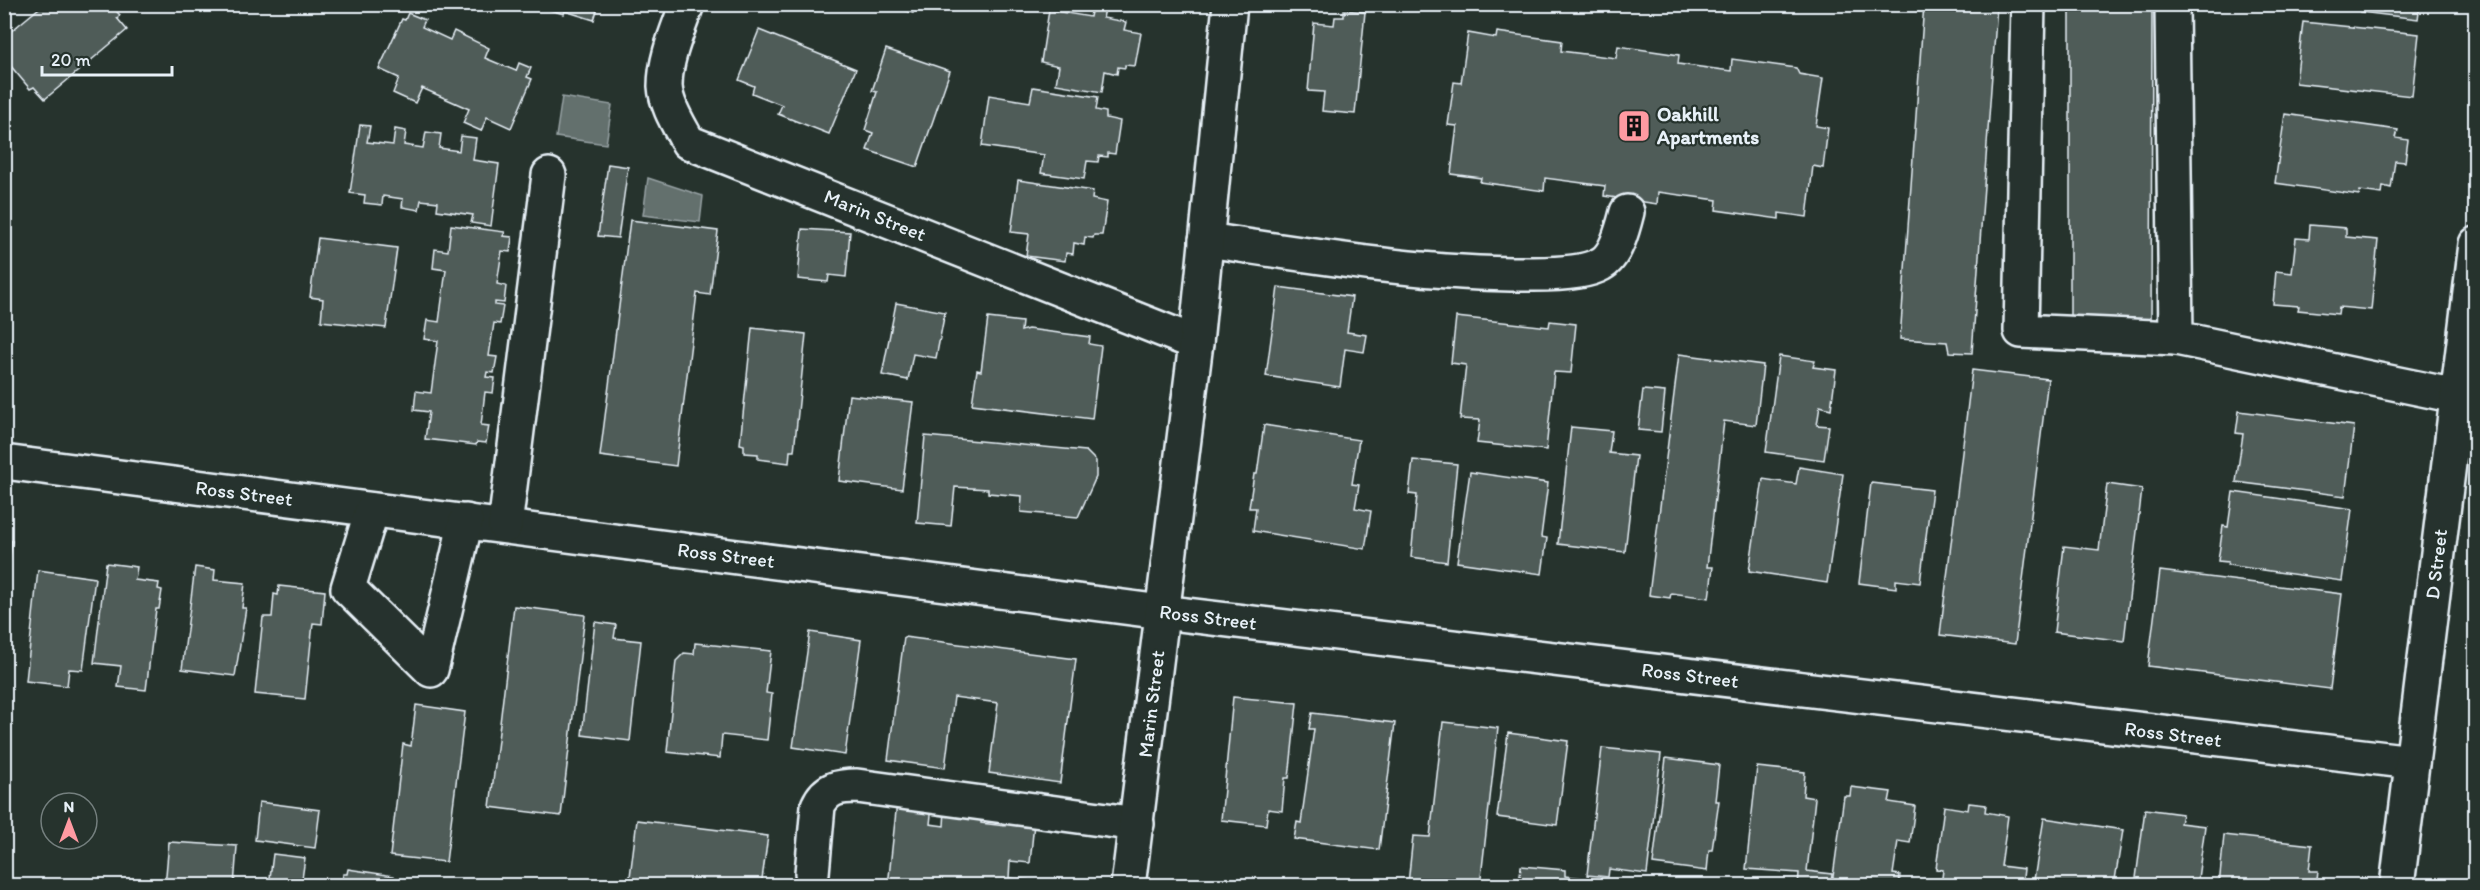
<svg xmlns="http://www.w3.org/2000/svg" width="2480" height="890" viewBox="0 0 2480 890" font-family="Itim,sans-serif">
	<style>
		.water { fill: #636f6d; stroke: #98a3a5; stroke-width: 1.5 }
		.building { fill: #505c59; stroke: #e8f1f8; stroke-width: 1.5 }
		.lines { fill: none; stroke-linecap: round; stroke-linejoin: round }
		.minor-casing { stroke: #e8f1f8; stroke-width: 38 }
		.minor { stroke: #26332d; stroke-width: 33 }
		.labels { text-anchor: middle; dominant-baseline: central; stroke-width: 4.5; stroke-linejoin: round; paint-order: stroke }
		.poi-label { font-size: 20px; font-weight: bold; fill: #e8f1f8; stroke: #26332d; text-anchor: start }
		.street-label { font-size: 20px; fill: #e8f1f8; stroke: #26332d }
	</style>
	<rect width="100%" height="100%" fill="#26332d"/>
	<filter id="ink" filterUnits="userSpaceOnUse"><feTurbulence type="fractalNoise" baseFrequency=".0167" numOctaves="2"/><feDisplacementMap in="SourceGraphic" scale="12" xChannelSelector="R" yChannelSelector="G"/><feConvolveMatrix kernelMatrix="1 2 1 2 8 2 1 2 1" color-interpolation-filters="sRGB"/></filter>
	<g filter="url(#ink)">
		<!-- water -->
		<g class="water">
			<path d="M562,97L612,105L606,144L556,137Z"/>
			<path d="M648,178L703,196L700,222L643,215Z"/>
		</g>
		<!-- building -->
		<g class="building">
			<path d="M44,4H115L119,9L117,12L120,15L117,18L127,30L45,99L34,87L30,89L4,58V37Z"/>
			<path d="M543,4H599L594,20L565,11L564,14L550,10V7Z"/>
			<path d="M885,4H916L913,13Z"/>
			<path d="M1924,4L1997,5L1972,353L1949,352L1947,342L1900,339Z"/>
			<path d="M2070,4H2152L2151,333L2070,331Z"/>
			<path d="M2362,4H2420L2418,19L2361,12Z"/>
			<path d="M1092,7L1105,9L1103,18L1126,22L1124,30L1141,33L1135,66L1125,65V68L1118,67L1117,74L1105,71L1102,92L1056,84L1059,66L1041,62L1049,10L1090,17Z"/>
			<path d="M1344,10L1365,12L1355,114L1322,111L1324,92L1308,91L1314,23L1334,25L1335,17H1344Z"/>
			<path d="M408,13L425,20L422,27L450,40L454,31L489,48L485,58L516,71L519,63L531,68L527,77L532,79L511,128L487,117L481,131L463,123L469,109L422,88L415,103L393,93L399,78L379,69L402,19L405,20Z"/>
			<path d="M2303,22L2419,34L2412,96L2296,83Z"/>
			<path d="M759,30L856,69L829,134L778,114L782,105L752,93L754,86L739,80Z"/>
			<path d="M1497,32L1562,41L1561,51L1616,58L1618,46L1679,55L1678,64L1731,71L1732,59L1796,68L1799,74L1823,78L1816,126L1828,128L1823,168L1813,166L1807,217L1779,213V219L1716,210L1717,200L1658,192L1657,204L1604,196L1605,186L1545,178L1544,191L1480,182L1481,178L1451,174L1457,126L1448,125L1454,82L1461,83L1468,33L1496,38Z"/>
			<path d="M886,49L950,71L917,167L867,150L873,133L865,130L877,92L872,91Z"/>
			<path d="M1033,87L1098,97L1096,110L1106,112V118L1120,121L1115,154L1108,153V157L1099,156L1098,162L1087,161L1084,179L1041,173L1044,155L982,146L989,95L1030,102Z"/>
			<path d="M2285,114L2398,130L2396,138L2408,140L2405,162L2395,161L2391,188L2383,186L2382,194L2360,191L2359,195L2275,183Z"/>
			<path d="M360,125L370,126L367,142L393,145L395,129L406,131L404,145L423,148L426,132L441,134L439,148L459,151L461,136L476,138L473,160L499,164L491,226L471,223L473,215L437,210L438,202L421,200L419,210L402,207L403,199L383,196L382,205L364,203L365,195L350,193Z"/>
			<path d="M608,164L628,167L618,238L598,236Z"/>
			<path d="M1018,180L1093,191L1092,199L1107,202L1102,235H1094L1093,238L1085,237L1084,245L1074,243L1073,254L1066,253L1065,261L1026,256L1029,234L1011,232Z"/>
			<path d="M630,220L718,231L710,295L697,293L676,466L600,456Z"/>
			<path d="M451,225L505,232L503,236L512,237L510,252L502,251L497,284L506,286L504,303L495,302V305L503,306L500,324L494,323L489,356L497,357L494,373L487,372L486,377L495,378L493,393L485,392L481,425L489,426L486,443L477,442L476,445L425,439L429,412L414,410L416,391L431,393L438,341L424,339L427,320L439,322L446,270L433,268L435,249L448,251Z"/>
			<path d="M2310,225L2346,228V237L2378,240L2371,310L2339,307L2338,314L2298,310L2299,306L2273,304L2276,271L2292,273L2296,238L2309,239Z"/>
			<path d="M802,229L850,232L846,277L829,275L828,282L798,279Z"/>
			<path d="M318,238L397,248L386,328L321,321L323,299L310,297Z"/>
			<path d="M1278,287L1352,297L1347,332L1367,335L1364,352L1345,349L1340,387L1266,376Z"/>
			<path d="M896,303L945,312L936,358L913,354L908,380L882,375Z"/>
			<path d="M1456,317L1549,327L1550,321L1576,324L1571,373L1554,372L1546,450L1477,443L1480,420L1460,419L1466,365L1451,363Z"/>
			<path d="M988,318L1022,322L1021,331L1028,329L1090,337L1089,344L1101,346L1092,419L972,404L977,370L981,371Z"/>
			<path d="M752,328L806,334L794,451H790L789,463L758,459V454L744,453V445L740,444Z"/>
			<path d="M1679,354L1763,365L1756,425L1724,421L1707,567H1713L1709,598L1671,593L1670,598L1649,595Z"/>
			<path d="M1779,356L1815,361L1813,367L1836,370L1831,409L1820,406L1817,425L1829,426L1824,460L1766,452Z"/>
			<path d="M1972,370L2048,379L2015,644L1940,635Z"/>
			<path d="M1643,390L1665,392L1661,432L1638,430Z"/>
			<path d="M849,395L913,402L902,489L839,481Z"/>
			<path d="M2239,411L2354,426L2345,496L2236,482L2243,434L2236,433Z"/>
			<path d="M1264,425L1359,440L1352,484L1359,485L1355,508L1371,511L1365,549L1253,531L1256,508H1249L1254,474H1257Z"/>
			<path d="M1571,427L1612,431L1609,453L1636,456L1625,552L1558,544Z"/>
			<path d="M925,436L1086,451L1096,461V477L1078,517L1021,512L1022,496L988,493V489L955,487L951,526L917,523Z"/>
			<path d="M1413,460L1457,464L1447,562L1411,557L1417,495L1409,494Z"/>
			<path d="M1799,467L1843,474L1827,583L1749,571L1763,479L1796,484Z"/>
			<path d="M1470,472L1548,483L1541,537L1547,538L1542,574L1457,562Z"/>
			<path d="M1871,483L1932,490L1920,583L1896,580V588L1859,583Z"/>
			<path d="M2107,484L2142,489L2124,641L2054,632L2064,546L2099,550Z"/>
			<path d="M2233,492L2352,509L2342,581L2227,565L2228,562L2218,561L2223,526L2228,527Z"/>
			<path d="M4,540L12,541L4,604Z"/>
			<path d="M106,563L137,567L135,580L159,583L158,589L162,590L159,609H156L146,690L118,687L121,666L94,663Z"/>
			<path d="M195,567L215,570L214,580L245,583L242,608H246L235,676L182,669Z"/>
			<path d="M38,570L95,578L83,670L69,669L67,686L26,681Z"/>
			<path d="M2160,571L2342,594L2330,689L2148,666Z"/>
			<path d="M279,586L325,591L322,624L313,623L305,699L255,694L263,617H272L274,594L278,595Z"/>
			<path d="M514,606L585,615L561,816L490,807Z"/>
			<path d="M595,622L616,625L614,638L641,641L630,741L582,735Z"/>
			<path d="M810,632L861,640L845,755L793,747Z"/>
			<path d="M904,637L1076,659L1060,783L989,773L998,703L954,697L945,768L888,760Z"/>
			<path d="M695,643L771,651L766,693L772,694L767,740L722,735L720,758L667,752L676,661L684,653L694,654Z"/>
			<path d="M1233,697L1297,703L1289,778H1285L1282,811L1268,809L1266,825L1221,820Z"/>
			<path d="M416,705L465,712L446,862L390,856L403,744L411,746Z"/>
			<path d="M1312,713L1395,723L1379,850L1294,839L1297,822L1301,823L1314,729H1309Z"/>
			<path d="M1443,722L1498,728L1480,886L1408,884L1413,836L1430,837Z"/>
			<path d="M1508,733L1568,741L1557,825L1497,817Z"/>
			<path d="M1602,748L1661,754L1647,874L1609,869L1608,877L1587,875Z"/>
			<path d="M1666,758L1719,765L1715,801H1719L1712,850H1709L1707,871L1653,864Z"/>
			<path d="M1757,767L1805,772L1803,796L1815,798L1807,871L1832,874L1831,886H1798L1799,873L1746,869Z"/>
			<path d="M1851,787L1891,792L1889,802L1915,806L1910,843L1898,841L1893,874L1900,875L1899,886L1832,884L1844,796H1850Z"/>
			<path d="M259,802L320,810L315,848L255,840Z"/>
			<path d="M897,802L932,806L930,824L944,826L945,810L981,814V823L1005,826L1006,820L1034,823L1030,863L1010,861L1009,878L1028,880V886H888Z"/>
			<path d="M1969,803L1986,805L1985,812L2008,816L2001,866L2024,869L2022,886H1941L1943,870L1936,869L1944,806L1968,810Z"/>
			<path d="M2145,809L2182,814L2180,823L2205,826L2197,886H2135Z"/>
			<path d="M2044,818L2123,830L2114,886H2033Z"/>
			<path d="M637,820L768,836L761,886L629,885Z"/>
			<path d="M2224,835L2312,845L2309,871H2318L2316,886H2219Z"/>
			<path d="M169,842L237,846L234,886H165Z"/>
			<path d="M273,854L305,858L301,886H269Z"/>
			<path d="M1521,866L1565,870V876L1593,879L1592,886H1519Z"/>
			<path d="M348,869L394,876L392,886H342L343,874H347Z"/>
			<path d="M1238,881L1268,886H1237Z"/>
		</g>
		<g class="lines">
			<!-- minor casing -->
			<g class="minor-casing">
				<g id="minor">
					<path d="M687,4C678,30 665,58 665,86C666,105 679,125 688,142L1196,343"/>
					<path d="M2028,4L2021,331L2176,338"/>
					<path d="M2172,4L2176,338L2456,396"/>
					<path d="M1206,240C1315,256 1424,275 1534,274C1552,274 1586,273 1601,264C1616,256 1623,228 1627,212"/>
					<path d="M4,462L1162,612L2412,762"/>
					<path d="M372,510L348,588L431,670L466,521"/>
					<path d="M505,526L549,175"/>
					<path d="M812,873L818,806C826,788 839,786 857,786L1137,824"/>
					<path d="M1128,886L1196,343L1230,4"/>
					<path d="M2397,886L2476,244"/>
				</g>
			</g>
			<!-- minor -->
			<use href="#minor" class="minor"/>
		</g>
	</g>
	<!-- icons -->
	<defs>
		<g id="building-square" transform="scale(1.725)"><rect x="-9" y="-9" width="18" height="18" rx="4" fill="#ff9aa2" stroke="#26332d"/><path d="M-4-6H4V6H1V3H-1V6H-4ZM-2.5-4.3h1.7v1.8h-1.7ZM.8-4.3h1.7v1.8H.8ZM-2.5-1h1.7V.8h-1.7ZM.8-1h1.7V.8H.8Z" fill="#111"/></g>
	</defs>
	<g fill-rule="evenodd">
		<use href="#building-square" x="1634" y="126"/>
	</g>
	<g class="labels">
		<!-- poi labels -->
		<g class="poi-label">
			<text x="1657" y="114">Oakhill<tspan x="1657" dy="23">Apartments</tspan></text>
		</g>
		<!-- street labels -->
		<g class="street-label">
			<text transform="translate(875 215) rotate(22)">Marin Street</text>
			<text transform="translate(244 493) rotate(7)">Ross Street</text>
			<text transform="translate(726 555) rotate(7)">Ross Street</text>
			<text transform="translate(2436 564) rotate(-83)">D Street</text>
			<text transform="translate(1208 617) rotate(7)">Ross Street</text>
			<text transform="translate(1690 675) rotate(7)">Ross Street</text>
			<text transform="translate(1151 704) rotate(-83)">Marin Street</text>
			<text transform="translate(2173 734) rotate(7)">Ross Street</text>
		</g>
	</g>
	<!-- margin -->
	<rect width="2480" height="890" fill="none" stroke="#26332d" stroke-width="24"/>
	<rect x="12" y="12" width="2456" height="866" fill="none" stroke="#e8f1f8" stroke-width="2" filter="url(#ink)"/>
	<!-- north arrow -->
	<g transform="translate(69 821)"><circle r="28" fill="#26332d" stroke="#747f7e" stroke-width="1.5"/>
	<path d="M0-4.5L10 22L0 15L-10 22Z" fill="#ff9aa2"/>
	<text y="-9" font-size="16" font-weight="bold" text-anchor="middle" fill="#e8f1f8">N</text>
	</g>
	<!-- scale -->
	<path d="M42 66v9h130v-9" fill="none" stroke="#e8f1f8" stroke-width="3"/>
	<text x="51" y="66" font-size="18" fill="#e8f1f8" stroke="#26332d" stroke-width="4.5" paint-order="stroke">20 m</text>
</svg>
